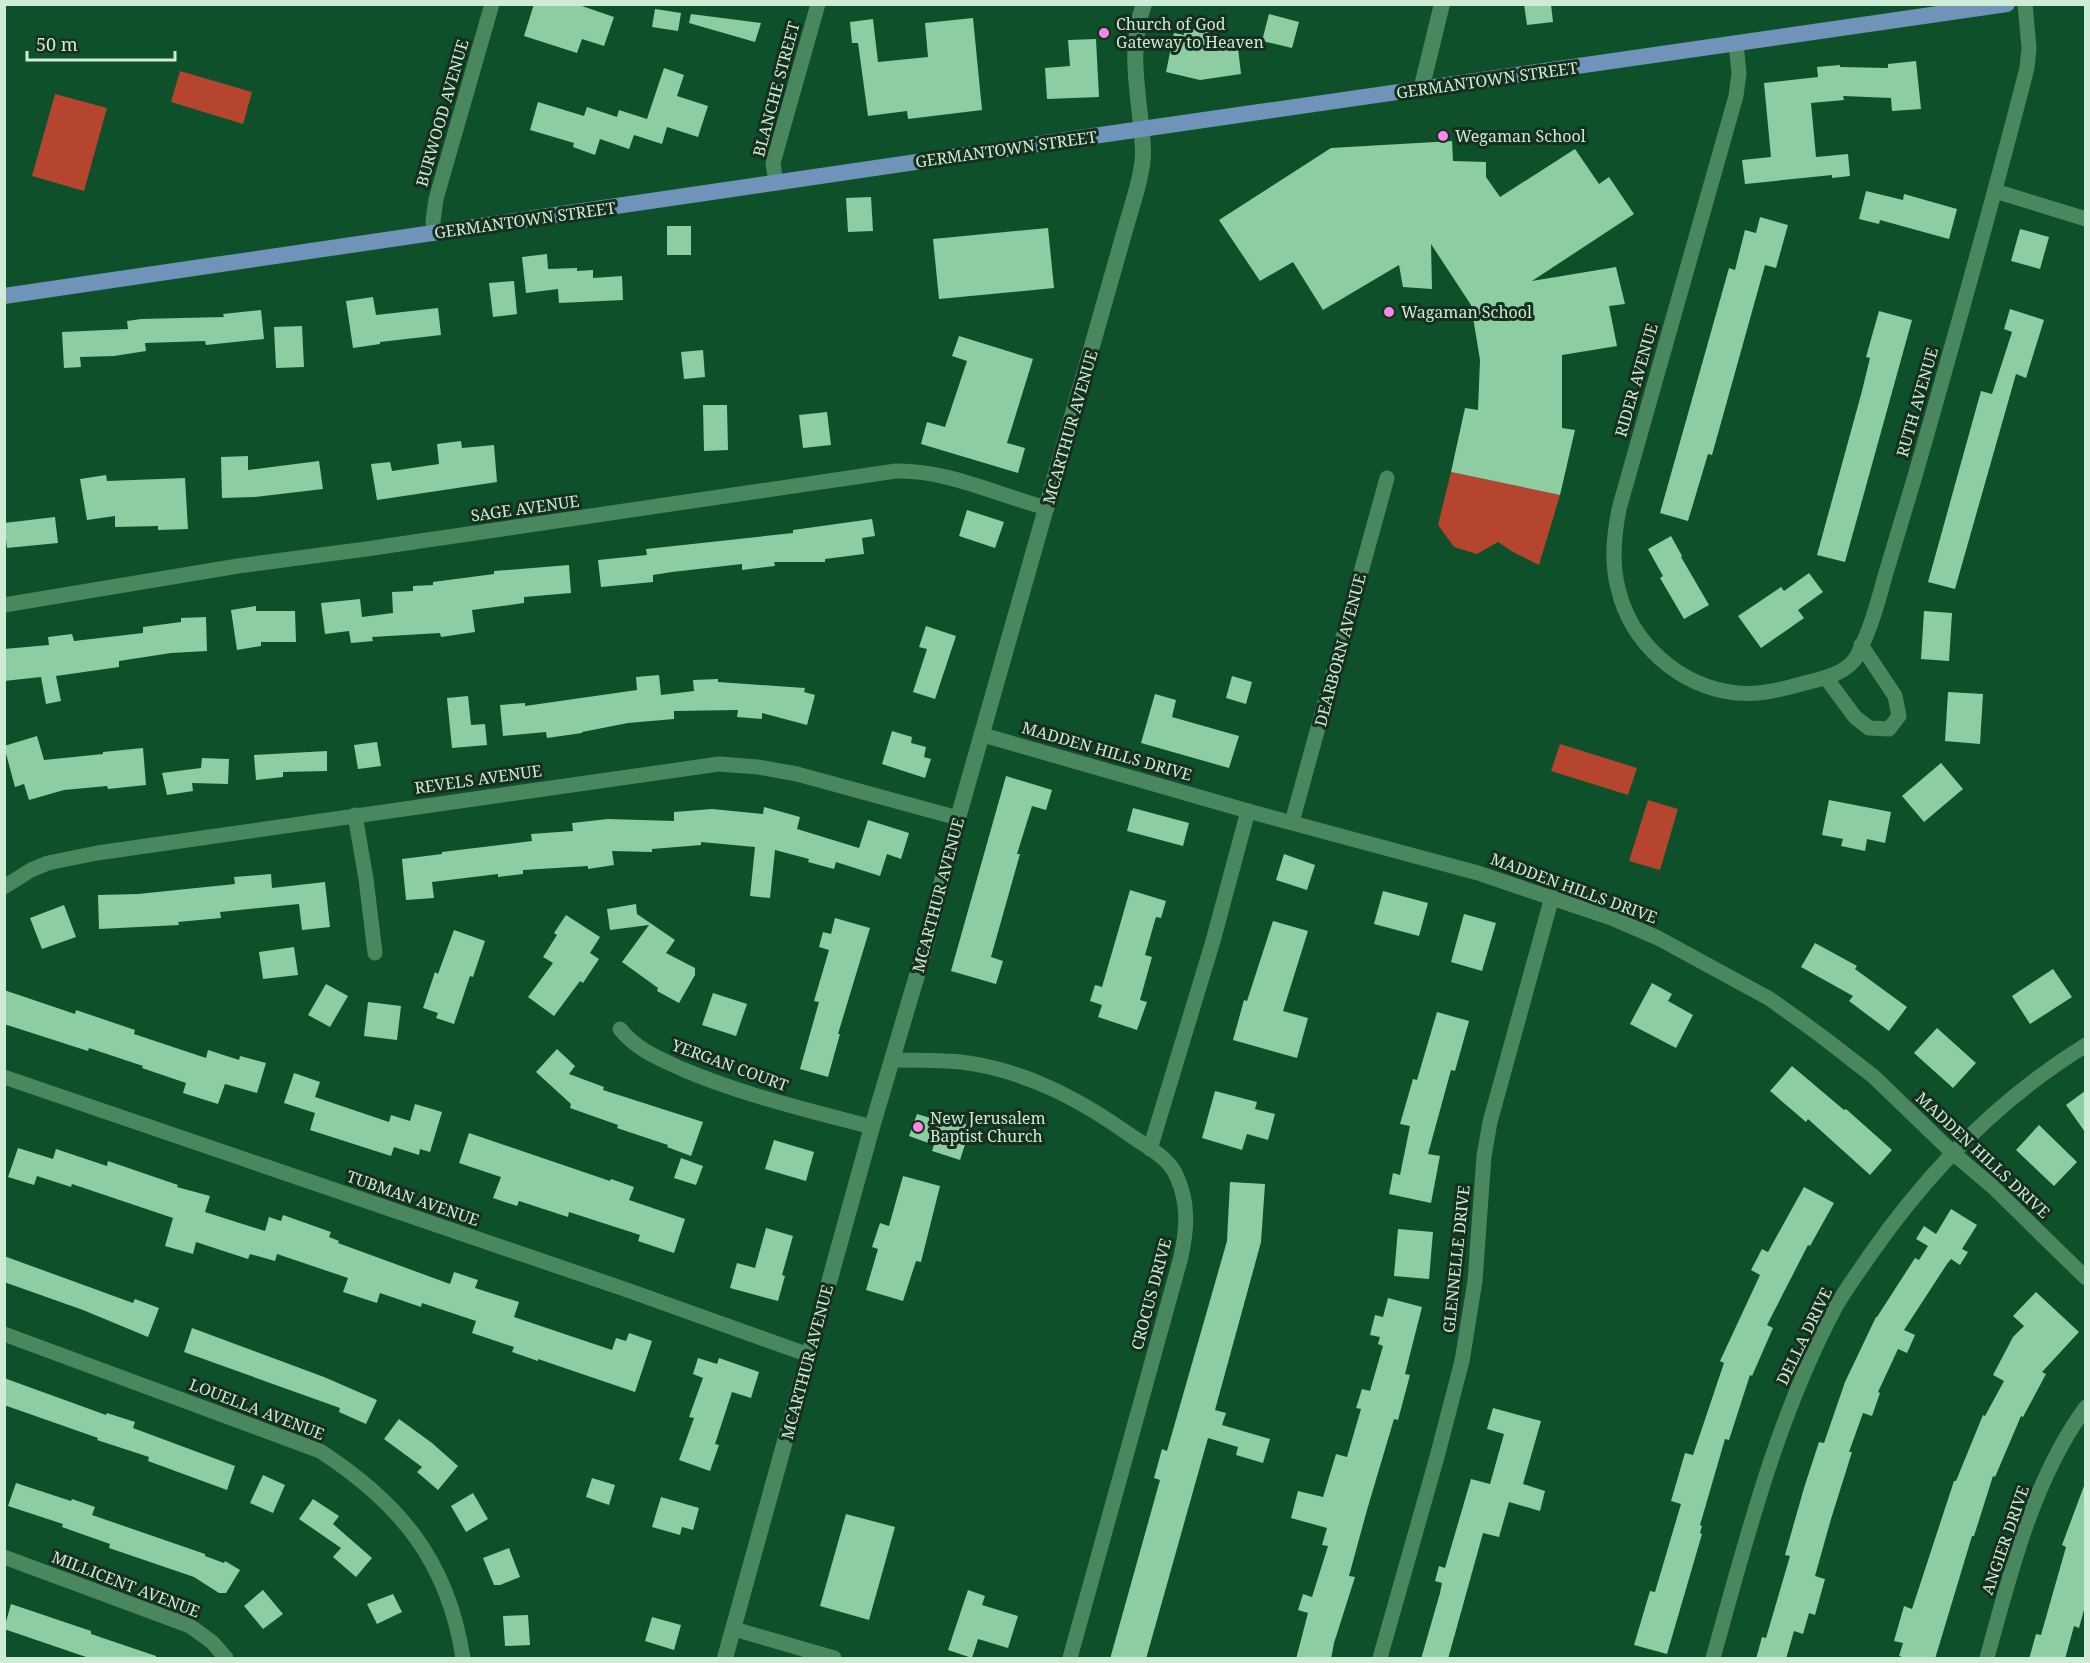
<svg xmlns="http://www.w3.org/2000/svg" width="2090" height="1663" viewBox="0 0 2090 1663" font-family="'Noto Serif',serif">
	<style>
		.green { fill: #b5452f }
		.building { fill: #8ecda1 }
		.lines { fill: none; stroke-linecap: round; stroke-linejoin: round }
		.minor { stroke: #4a875e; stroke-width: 15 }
		.tertiary { stroke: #4a875e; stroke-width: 16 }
		.primary { stroke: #6f93b9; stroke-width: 16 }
		.poi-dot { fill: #f987e8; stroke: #162f1e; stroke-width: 2 }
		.labels { text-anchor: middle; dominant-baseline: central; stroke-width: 6; stroke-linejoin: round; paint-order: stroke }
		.poi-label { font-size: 16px; fill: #cdecd5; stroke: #162f1e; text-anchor: start }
		.street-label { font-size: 16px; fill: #cdecd5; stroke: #162f1e }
	</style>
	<rect width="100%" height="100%" fill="#0d502a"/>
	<!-- green -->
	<g class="green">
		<path d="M180,71L252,92L243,124L171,102Z"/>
		<path d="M55,94L107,108L84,191L32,176Z"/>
		<path d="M1451,472L1560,495L1539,565L1513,552L1498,542L1477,554L1454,547L1438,525Z"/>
		<path d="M1560,744L1637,768L1628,795L1551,771Z"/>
		<path d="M1648,800L1678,809L1660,870L1629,861Z"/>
	</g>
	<!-- building -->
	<g class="building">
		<path d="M534,4H576L614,17L604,46L582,39L577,53L524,36Z"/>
		<path d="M1524,4H1551L1553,22L1527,25Z"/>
		<path d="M655,9L681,13L678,31L652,27Z"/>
		<path d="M691,14L761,23L755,42L689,23Z"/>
		<path d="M1269,14L1299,22L1292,48L1262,41Z"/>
		<path d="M973,18L982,110L908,119L907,111L868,116L858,43H852L850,22L873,19L878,62L928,57L925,23Z"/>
		<path d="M1185,27L1210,33L1208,42L1237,39L1241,74L1200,80L1166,72L1174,33L1184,35Z"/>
		<path d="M1096,39L1099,97L1047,99L1045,68L1070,66L1068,40Z"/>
		<path d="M1916,61L1921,109L1892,111L1891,98L1843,96L1844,100L1811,103L1816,157L1848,154L1850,176L1832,178V175L1745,184L1742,160L1771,157L1764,83L1818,77L1817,67L1840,65V67L1888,68V64Z"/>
		<path d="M664,68L684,75L677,96L708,106L698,137L667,127L662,144L634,135L629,149L600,139L595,155L573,147L574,143L530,130L538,102L584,116L587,107L617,117L619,110L647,119Z"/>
		<path d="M1452,141L1453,161L1486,162V177L1500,197L1575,149L1599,184L1609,177L1634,214L1532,281L1616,267L1625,304L1609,306L1617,346L1562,355V428L1575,430L1560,495L1451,472L1465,408L1478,410L1480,360L1471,305L1431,244L1432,289L1403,287L1399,265L1323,310L1293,262L1260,281L1219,220L1331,148Z"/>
		<path d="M1866,191L1903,200L1904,194L1957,209L1949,239L1880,220L1879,224L1859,219Z"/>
		<path d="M871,197L873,231L848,232L846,198Z"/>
		<path d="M1760,217L1788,225L1776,268L1765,265L1712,455L1708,454L1688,521L1660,513L1729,268L1735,270L1745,230L1756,233Z"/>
		<rect x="667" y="226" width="24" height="29"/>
		<path d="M1048,228L1054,288L939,299L933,239Z"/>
		<path d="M2020,229L2049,237L2040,269L2011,261Z"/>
		<path d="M547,254L548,269L577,268V271L593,270V278L622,276L623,300L559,303L558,289L526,293L522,257Z"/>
		<path d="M514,281L517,314L493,317L489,283Z"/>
		<path d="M373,297L376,315L438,308L441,335L380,342V344L353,348L346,301Z"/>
		<path d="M2010,309L2044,320L2026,378L2016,374L1955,589L1928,582L1981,391L1992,394L2012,332L2004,329Z"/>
		<path d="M261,310L264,339L206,345L205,341L145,343L146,351L114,356L80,357L81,367L64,368L62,332L128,329L127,321L141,319L224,317L223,314Z"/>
		<path d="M1879,311L1912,320L1845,562L1817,555L1862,391L1870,358L1866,357Z"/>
		<path d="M302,326L304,367L276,368L274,327Z"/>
		<path d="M959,336L1033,359L1007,443L1025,448L1018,473L921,444L927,422L945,427L967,361L952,356Z"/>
		<path d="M703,350L705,377L684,379L681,352Z"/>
		<path d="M703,405H727L728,450L704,451Z"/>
		<path d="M827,412L831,445L803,448L799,415Z"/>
		<path d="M461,441L462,448L494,445L497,482L377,500L371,464L390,462L392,471L439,464L437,444Z"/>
		<path d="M248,456V470L319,461L323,489L255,497L222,498L221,457Z"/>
		<path d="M106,475L107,481L185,478L188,529L158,530V526L115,527V516L87,520L80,479Z"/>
		<path d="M967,510L1004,522L995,548L959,536Z"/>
		<path d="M55,517L58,543L7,548L4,523Z"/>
		<path d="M872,519L875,536L862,538L864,554L825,559V562H774L775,566L742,570V564L672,572L653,575V582L601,587L598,560L647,555L646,549L793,533V530Z"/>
		<path d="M1671,536L1682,556L1681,557L1709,605L1684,619L1660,578L1663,576L1648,549Z"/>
		<path d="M569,565L571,593L524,597V603L472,610L475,632L441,637L440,633L372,637L373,641L351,643L349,631L325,634L321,603L360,599L362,617L393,613L392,592L413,591V586L433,585V582L494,574V571Z"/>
		<path d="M1809,573L1823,592L1798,610L1804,618L1761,648L1738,616L1781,587L1784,591Z"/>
		<path d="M256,606V611H295L296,642H261V646L237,650L231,610Z"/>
		<path d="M1924,611L1952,613L1949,661L1921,659Z"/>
		<path d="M206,617L207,651L171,653L119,661V667L56,676L61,701L46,704L41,677L4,681V649L49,645L48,637L72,634L74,641L143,633V627L181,622V618Z"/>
		<path d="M926,626L956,636L935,699L913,692L927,649L919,647Z"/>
		<path d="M659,675L661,695L694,691L693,680L718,679V682L805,688L804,692L815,695L807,725L762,713V719L737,717L738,710L674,711V719L628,723L582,732V733L547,738L546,732L503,736L500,705L525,703V706L637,690L636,677Z"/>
		<path d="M1232,676L1252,682L1246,704L1226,698Z"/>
		<path d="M1948,692L1983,694L1980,744L1945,741Z"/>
		<path d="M1155,694L1176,700L1172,717L1239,736L1229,768L1141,743Z"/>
		<path d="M468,696L471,725L485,724L487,745L452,748L447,698Z"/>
		<path d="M892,731L912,737L911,743L926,747L924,757L931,759L925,778L882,764Z"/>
		<path d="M37,736L44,760L103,754V752L143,748L146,785L108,789L107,786L64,790L29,800L24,784L15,787L4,746Z"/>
		<path d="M377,742L381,766L358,769L354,745Z"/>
		<path d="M327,751V771L283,772V777L256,780L254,755Z"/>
		<path d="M202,758L229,759L228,784L192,783L193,791L167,795L162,773L201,768Z"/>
		<path d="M1941,763L1963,789L1924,822L1902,796Z"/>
		<path d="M1006,776L1052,790L1046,810L1032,806L1017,854H1020L991,957L1003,961L996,984L951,971Z"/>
		<path d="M1829,800L1891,812L1885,843L1867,839L1865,851L1841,846L1843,839L1822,835Z"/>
		<path d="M764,807L800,817L797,829L859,848L868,820L909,833L901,859L887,854L880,876L836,862L834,869L808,862L809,859L775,850L770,898L750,896L755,847L701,842V845L652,849V852L612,851L614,865L588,869V866L523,870V874L498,877V874L432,882L434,898L406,900L402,859L442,854V852L532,841L531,834L573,831L572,823L608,819L674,821V812L712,809L763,814Z"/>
		<path d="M1133,808L1189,823L1183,846L1127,831Z"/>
		<path d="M1284,854L1315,865L1307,890L1276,880Z"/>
		<path d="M271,874L272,888L325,882L330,927L302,930L299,904L220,912L221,918L178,922L179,925L99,929L98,895L138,894L235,884L234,877Z"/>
		<path d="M1130,890L1166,901L1161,918L1156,917L1145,955L1152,957L1140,1000L1147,1002L1137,1030L1098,1017L1102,1005L1090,1001L1095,985L1102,987Z"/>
		<path d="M1383,891L1428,903L1419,936L1374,924Z"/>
		<path d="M636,904L637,914L675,940L666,953L695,968V975L679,1003L657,991L658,988L622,962L649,925L610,930L607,909Z"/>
		<path d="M64,905L76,937L42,949L30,918Z"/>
		<path d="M1464,914L1496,923L1482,971L1451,962Z"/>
		<path d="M566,915L600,937L590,953L599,959L583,983L580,981L554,1016L528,997L553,963L543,957L557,935L554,933Z"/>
		<path d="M835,918L870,928L838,1034H840L828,1077L800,1069L819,1002L814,1001L829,950L819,947L823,932L831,934Z"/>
		<path d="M1273,921L1308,931L1283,1011L1308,1018L1297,1058L1233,1040L1244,1000L1247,1001Z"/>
		<path d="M454,930L485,941L473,977L470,976L454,1024L436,1018L438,1013L423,1008L435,972L438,974Z"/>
		<path d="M1815,943L1857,966L1855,969L1907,1007L1889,1031L1849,1001L1853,996L1801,967Z"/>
		<path d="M294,947L298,975L263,979L259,952Z"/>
		<path d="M2053,969L2072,997L2030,1024L2012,996Z"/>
		<path d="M1652,983L1672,994L1668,1001L1693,1015L1676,1048L1630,1024Z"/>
		<path d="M326,984L348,996L330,1027L308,1015Z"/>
		<path d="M4,990L75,1014L76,1010L135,1030L134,1034L206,1058L208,1050L239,1060L240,1056L266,1063L257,1093L225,1084L218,1104L183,1093L186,1083L142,1068L143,1066L89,1048L88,1051L4,1024Z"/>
		<path d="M713,993L747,1004L736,1036L702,1025Z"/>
		<path d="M368,1002L401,1006L397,1040L364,1036Z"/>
		<path d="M1437,1012L1469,1021L1455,1071L1451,1070L1428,1154L1440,1156L1431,1203L1389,1194L1393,1173L1400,1175L1410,1126L1400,1124L1413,1079L1417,1080Z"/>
		<path d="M1937,1028L1976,1063L1953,1088L1914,1053Z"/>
		<path d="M557,1049L575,1066L569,1074L604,1087L603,1090L703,1122L691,1156L667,1147L668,1145L617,1128L618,1125L570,1108L571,1104L536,1072Z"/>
		<path d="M1792,1066L1844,1110L1846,1109L1892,1150L1870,1175L1808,1119L1806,1122L1770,1091Z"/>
		<path d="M294,1073L320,1082L315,1097L389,1122L391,1115L410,1121L415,1104L442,1112L430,1152L420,1149L419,1155L394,1147L391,1156L310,1130L315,1113L284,1103Z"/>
		<path d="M1215,1091L1257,1102L1255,1109L1275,1114L1268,1140L1247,1134L1242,1150L1202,1138Z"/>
		<path d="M2085,1091V1132L2066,1105Z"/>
		<path d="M917,1114L940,1121L942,1117L971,1126L960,1160L932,1151L934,1145L909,1136Z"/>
		<path d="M2039,1125L2077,1162L2054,1186L2016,1150Z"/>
		<path d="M469,1133L610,1181L611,1179L634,1187L629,1200L685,1219L674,1253L638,1241L640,1235L569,1212L568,1217L519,1201L517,1206L493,1198L501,1177L459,1163Z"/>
		<path d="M774,1140L814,1152L806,1181L765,1169Z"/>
		<path d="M18,1148L53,1159L56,1149L107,1166L108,1161L137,1171L178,1185L177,1187L210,1196L205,1212L265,1231L269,1217L281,1221L283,1215L331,1232L329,1237L339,1241L338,1243L450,1284L454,1272L478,1280L475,1288L519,1302L514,1317L612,1350L616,1338L626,1341L629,1333L652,1341L635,1392L538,1359V1361L512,1352L514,1347L472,1333L476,1321L422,1303L421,1307L380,1293L377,1303L343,1292L348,1278L277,1254L275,1261L250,1254L248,1259L196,1242L193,1254L165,1246L173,1218L72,1184L71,1187L37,1176L34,1185L8,1177Z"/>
		<path d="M681,1158L703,1166L696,1185L674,1178Z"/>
		<path d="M903,1176L940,1186L921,1262L916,1261L903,1301L866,1290L878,1249L872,1247L880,1223L889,1226Z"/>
		<path d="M1230,1182L1265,1184L1261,1242L1215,1410L1226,1413L1222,1425L1270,1439L1263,1463L1236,1455L1238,1447L1208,1438L1146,1659H1110L1160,1480L1154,1478L1162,1449L1167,1451L1227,1241Z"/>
		<path d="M1804,1187L1834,1203L1810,1246L1808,1245L1767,1325L1773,1328L1752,1376L1750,1375L1729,1440L1725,1439L1700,1525L1702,1526L1700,1533L1702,1534L1667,1654L1634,1645L1650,1591L1655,1592L1681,1504L1671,1501L1685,1453L1693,1455L1724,1363L1720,1361L1760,1275L1751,1270L1762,1249L1768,1252Z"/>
		<path d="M1951,1209L1977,1225L1962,1249L1968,1252L1960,1265L1951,1259L1947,1264L1904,1330L1915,1335L1907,1353L1898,1349L1878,1392L1880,1393L1872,1416L1863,1413L1849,1452H1852L1831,1519L1815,1576L1825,1579L1815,1615L1809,1613L1803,1634L1794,1631L1786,1659H1756L1762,1637L1766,1638L1790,1556L1785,1555L1804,1488L1819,1442L1824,1443L1845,1382L1876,1317H1877L1915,1258L1919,1260L1928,1246L1916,1239L1924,1226L1936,1234Z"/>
		<path d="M766,1228L793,1236L782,1275L785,1276L778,1301L730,1288L737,1263L755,1268Z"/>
		<path d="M1398,1229L1433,1232L1429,1279L1394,1276Z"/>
		<path d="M4,1256L133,1303L135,1299L159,1308L148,1337L83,1310L4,1282Z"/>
		<path d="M2036,1292L2079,1332L2042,1372L2046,1374L2023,1417L2021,1416L1995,1477L1993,1476L1974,1536H1972L1935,1659H1908L1899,1656L1903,1643L1894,1641L1904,1606L1912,1609L1954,1481H1956L1983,1415L1985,1416L2004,1381L1993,1375L2013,1337L2024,1326L2013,1316Z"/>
		<path d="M1388,1298L1422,1307L1405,1374L1410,1375L1398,1420L1394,1419L1367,1510L1349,1576L1355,1577L1334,1643L1331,1659H1296L1308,1613L1298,1610L1303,1594L1312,1597L1328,1546L1322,1545L1327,1528L1291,1518L1298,1491L1323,1497L1336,1454L1347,1457L1361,1409L1356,1408L1362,1389L1370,1391L1383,1346L1378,1344L1380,1337L1370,1335L1375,1315L1383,1317Z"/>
		<path d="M192,1328L324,1377L377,1400L366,1424L339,1412L340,1408L184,1352Z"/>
		<path d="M698,1358L717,1364L719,1358L759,1372L751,1398L732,1392L715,1444L719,1445L710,1471L679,1460L694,1418L689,1417L703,1378L693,1374Z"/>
		<path d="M4,1378L106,1415L107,1413L135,1422L133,1428L235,1466L227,1490L148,1461L149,1457L97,1440L98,1438L4,1405Z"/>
		<path d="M1493,1408L1541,1421L1523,1484L1545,1491L1540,1511L1509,1502L1499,1537L1483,1533L1448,1659H1421L1440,1593L1442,1583L1435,1581L1439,1566L1445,1568L1471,1479L1490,1484L1504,1434L1487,1429Z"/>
		<path d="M399,1419L432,1443L458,1466L438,1490L417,1472L422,1467L384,1439Z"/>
		<path d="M263,1475L285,1485L273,1513L250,1503Z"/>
		<path d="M592,1478L615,1485L609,1505L586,1497Z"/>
		<path d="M16,1483L71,1501L72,1499L95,1507L92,1515L205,1554V1556L224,1563L225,1561L240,1570L226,1593H219L194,1577L109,1548L110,1544L62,1527L63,1524L8,1506Z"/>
		<path d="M2084,1486L2085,1487V1606L2079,1628L2074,1626L2065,1659H2029L2036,1634L2041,1635L2066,1547L2062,1545Z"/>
		<path d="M473,1493L488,1519L466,1532L451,1506Z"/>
		<path d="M661,1497L699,1508L693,1530L682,1527L680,1535L652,1527Z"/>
		<path d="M313,1499L339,1516L333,1524L372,1558L356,1577L333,1557L341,1548L299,1519Z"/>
		<path d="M846,1514L895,1527L869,1620L820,1606Z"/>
		<path d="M509,1548L520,1577L500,1585H494L483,1558Z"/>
		<path d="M263,1590L283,1614L263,1629L244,1606Z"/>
		<path d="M968,1590L985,1596L982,1605L1018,1616L1008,1648L978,1639L972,1658L948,1650Z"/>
		<path d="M393,1594L402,1612L377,1624L367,1604Z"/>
		<path d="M11,1604L91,1631V1634L156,1656V1659H92L4,1629Z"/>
		<path d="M528,1615L530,1645L505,1646L503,1616Z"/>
		<path d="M652,1617L681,1625L674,1650L645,1641Z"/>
	</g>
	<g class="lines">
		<!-- minor -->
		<g class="minor">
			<path d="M1736,44L1739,73L1736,96L1619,509C1614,535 1611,562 1618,588C1631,644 1680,687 1737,693C1759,695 1780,690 1801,684C1820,679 1846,675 1857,656C1870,631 1878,602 1885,576C1895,543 1905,509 1915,476C1954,340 1992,204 2027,68L2029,48L2025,4"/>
			<path d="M776,183L773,163L818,4"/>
			<path d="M1995,191L2086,219"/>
			<path d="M434,233L433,221L436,199L492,4"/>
			<path d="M4,605L238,566L366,549L896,471C948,470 997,495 1047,508"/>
			<path d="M1826,678L1855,717L1869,728L1889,729L1899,716L1895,696L1861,645"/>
			<path d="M983,735L1248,811L1478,873L1614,919L1658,938L1770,999L1820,1035L1873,1076L1954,1154L1993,1187L2086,1278"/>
			<path d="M355,815L366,879L375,953"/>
			<path d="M1292,822L1387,478"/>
			<path d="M4,887L31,870L48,863L97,853L719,764L758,767L797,774L958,818"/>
			<path d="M620,1029C637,1050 658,1058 682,1069C743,1095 807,1110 872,1127"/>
			<path d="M893,1060C915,1060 938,1060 961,1062C1025,1070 1079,1099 1130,1135C1147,1147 1169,1157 1177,1177C1189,1204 1187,1229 1181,1257L1070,1658"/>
			<path d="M4,1077L630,1291L809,1355"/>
			<path d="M1150,1149L1213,941L1248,811"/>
			<path d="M4,1334L320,1451C400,1503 448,1561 463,1658"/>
			<path d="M4,1557L190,1626L212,1642L226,1658"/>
			<path d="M734,1629L834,1658"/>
			<path d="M1380,1658L1437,1457L1462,1361L1475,1281L1484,1156L1490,1122L1552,897"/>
			<path d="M1713,1658C1746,1540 1777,1417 1835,1308C1845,1290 1858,1273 1870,1255C1927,1173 2000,1098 2086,1045"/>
			<path d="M1987,1658C2010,1574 2033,1479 2086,1407"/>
		</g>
		<!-- tertiary -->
		<g class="tertiary">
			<path d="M1421,90L1442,4"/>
			<path d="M725,1658L872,1127L926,945L958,818L1125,230C1131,208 1144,172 1143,150C1141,101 1126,53 1144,4"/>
		</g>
		<!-- primary -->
		<path class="primary" d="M4,296L1045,143L2007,4"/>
	</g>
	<!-- markers -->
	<g class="poi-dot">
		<circle cx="1104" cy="33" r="6"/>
		<circle cx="1443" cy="136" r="6"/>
		<circle cx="1389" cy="312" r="6"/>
		<circle cx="918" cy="1127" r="6"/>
	</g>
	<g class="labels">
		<!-- poi labels -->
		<g class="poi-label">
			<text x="1116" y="24">Church of God<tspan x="1116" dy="18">Gateway to Heaven</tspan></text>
			<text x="1455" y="136">Wegaman School</text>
			<text x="1401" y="312">Wagaman School</text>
			<text x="930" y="1118">New Jerusalem<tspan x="930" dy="18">Baptist Church</tspan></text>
		</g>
		<!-- street labels -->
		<g class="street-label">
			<text transform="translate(1487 80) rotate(-8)">GERMANTOWN STREET</text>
			<text transform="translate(776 89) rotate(-75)">BLANCHE STREET</text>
			<text transform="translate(442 113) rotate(-74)">BURWOOD AVENUE</text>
			<text transform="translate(1006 149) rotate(-8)">GERMANTOWN STREET</text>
			<text transform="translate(525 220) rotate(-8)">GERMANTOWN STREET</text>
			<text transform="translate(1636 380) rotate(-74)">RIDER AVENUE</text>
			<text transform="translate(1917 402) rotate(-74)">RUTH AVENUE</text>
			<text transform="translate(1070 427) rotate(-74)">MCARTHUR AVENUE</text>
			<text transform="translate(525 508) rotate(-8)">SAGE AVENUE</text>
			<text transform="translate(1340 650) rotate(-75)">DEARBORN AVENUE</text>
			<text transform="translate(1107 751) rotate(16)">MADDEN HILLS DRIVE</text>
			<text transform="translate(478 779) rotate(-8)">REVELS AVENUE</text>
			<text transform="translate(1574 888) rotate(20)">MADDEN HILLS DRIVE</text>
			<text transform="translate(938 895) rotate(-75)">MCARTHUR AVENUE</text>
			<text transform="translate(730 1065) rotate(20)">YERGAN COURT</text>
			<text transform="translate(1983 1155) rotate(43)">MADDEN HILLS DRIVE</text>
			<text transform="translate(413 1198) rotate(19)">TUBMAN AVENUE</text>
			<text transform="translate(1456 1259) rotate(-84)">GLENNELLE DRIVE</text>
			<text transform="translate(1151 1294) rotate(-75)">CROCUS DRIVE</text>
			<text transform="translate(1804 1336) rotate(-64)">DELLA DRIVE</text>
			<text transform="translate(807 1362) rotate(-75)">MCARTHUR AVENUE</text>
			<text transform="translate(257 1409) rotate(21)">LOUELLA AVENUE</text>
			<text transform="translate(2005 1540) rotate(-71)">ANGIER DRIVE</text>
			<text transform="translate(126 1584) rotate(21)">MILLICENT AVENUE</text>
		</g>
	</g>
	<!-- border -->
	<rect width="2090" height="1663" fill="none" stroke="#cdecd5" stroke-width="12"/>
	<!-- scale -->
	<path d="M27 51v9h148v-9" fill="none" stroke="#cdecd5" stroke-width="3"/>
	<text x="36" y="51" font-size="18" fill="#cdecd5" stroke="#162f1e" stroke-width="4.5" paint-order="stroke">50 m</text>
</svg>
